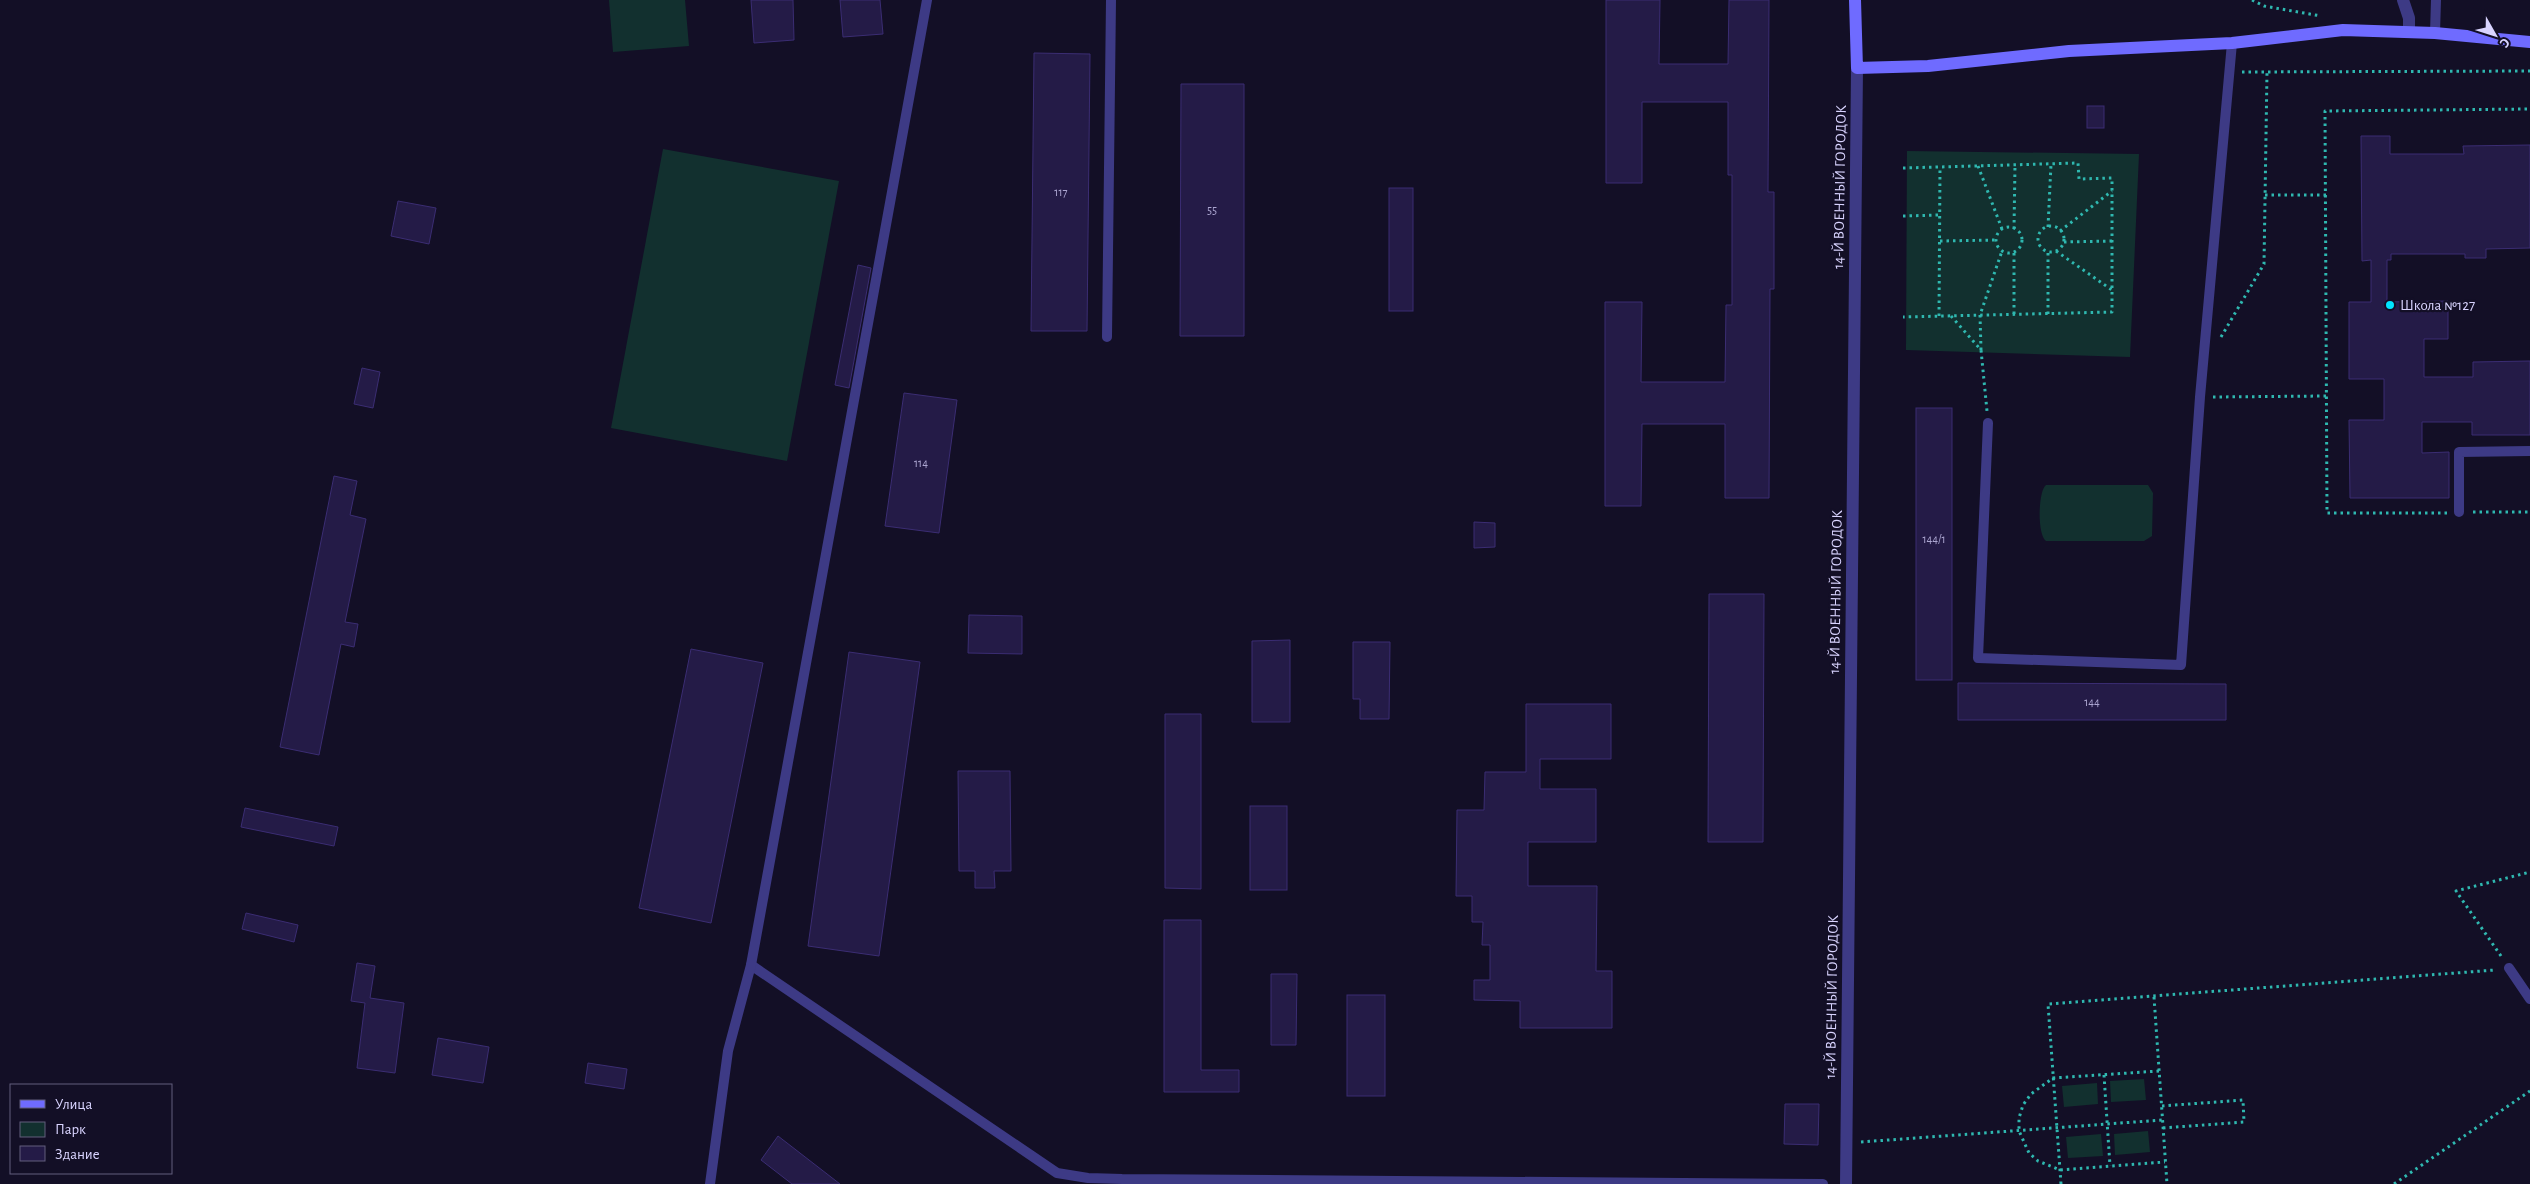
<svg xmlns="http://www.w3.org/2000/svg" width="2530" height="1184" viewBox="0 0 2530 1184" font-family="'Alegreya Sans',sans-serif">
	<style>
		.green { fill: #12302f }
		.building { fill: #241b47; stroke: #3b2d73 }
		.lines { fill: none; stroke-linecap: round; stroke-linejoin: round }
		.path { stroke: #2fb8b0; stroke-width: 3; stroke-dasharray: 2.5 4; stroke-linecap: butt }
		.lane { stroke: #3d3a85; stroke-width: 10 }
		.street { stroke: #3d3a85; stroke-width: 12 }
		.secondary { stroke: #6f6bff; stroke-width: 12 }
		.poi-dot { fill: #00e5ff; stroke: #130f26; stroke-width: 2 }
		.labels { text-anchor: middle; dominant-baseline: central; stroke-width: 4.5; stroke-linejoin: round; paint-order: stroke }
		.number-label { font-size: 12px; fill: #aca6d1 }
		.street-label { font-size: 15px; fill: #d9d4ff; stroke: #130f26 }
		.poi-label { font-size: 15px; fill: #d9d4ff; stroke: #130f26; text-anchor: start }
	</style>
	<rect width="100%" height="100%" fill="#130f26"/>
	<!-- green -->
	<g class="green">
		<path d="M609,0H685L689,46L613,52Z"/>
		<path d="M663,149L839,181L787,461L611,428Z"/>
		<path d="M1907,151L2139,154L2130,357L1906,350Z"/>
		<path d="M2046,485H2148L2153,493L2152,536L2144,541H2046C2037,535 2038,491 2046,485Z"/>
		<path d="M2144,1079L2146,1100L2111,1102L2110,1081Z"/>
		<path d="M2097,1083L2098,1104L2064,1107L2062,1086Z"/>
		<path d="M2148,1131L2150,1152L2115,1155L2114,1134Z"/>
		<path d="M2101,1134L2103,1156L2068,1158L2066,1137Z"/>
	</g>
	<!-- building -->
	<g class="building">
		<path d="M751,0H793L794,40L754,43Z"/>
		<path d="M840,0H880L883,34L843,37Z"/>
		<path d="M1606,0H1660L1659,64H1728L1729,0H1769L1768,192H1774V289H1770L1769,498H1725V424H1642L1641,506H1605V302H1642L1641,382H1725L1726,305H1732V175H1728V102H1642V183H1606Z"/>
		<path d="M1034,53L1090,54L1087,331H1031Z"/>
		<path d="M1181,84H1244V336H1180Z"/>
		<rect x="2087" y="106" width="17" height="22"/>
		<path d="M2361,136H2390V154H2464L2463,146L2530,145V248L2486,249V258H2465V254H2391V260H2387V302L2448,301V339H2424V377H2473V362L2530,361V435H2472V422H2422V453L2449,452V498H2350L2349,420H2384V379H2349V302H2371V260L2362,261Z"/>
		<rect x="1389" y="188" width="24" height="123"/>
		<path d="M398,201L436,208L429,244L391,236Z"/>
		<path d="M858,265L871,268L849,388L835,385Z"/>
		<path d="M362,368L380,372L373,408L354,404Z"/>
		<path d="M904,393L957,400L939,533L885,526Z"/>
		<rect x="1916" y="408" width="36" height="272"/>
		<path d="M334,476L357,481L350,515L366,519L345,622L358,624L354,647L341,644L319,755L280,747Z"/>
		<path d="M1474,522L1495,523V547L1474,548Z"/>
		<path d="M1709,594H1764L1763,842H1708Z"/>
		<path d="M969,615L1022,616V654L968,653Z"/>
		<path d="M1290,640V722H1252V641Z"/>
		<path d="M1353,642H1390L1389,719H1360V699H1353Z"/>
		<path d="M691,649L763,663L711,923L639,908Z"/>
		<path d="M849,652L920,662L879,956L808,946Z"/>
		<path d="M1958,683L2226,684V720H1958Z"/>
		<path d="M1526,704H1611V759H1540V789H1596V842H1528V886H1597L1596,971H1612V1028H1520V1001L1474,1000V980H1490V945H1482L1483,922H1472V896H1456L1457,810H1484L1485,772H1526Z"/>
		<path d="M1165,714H1201V889L1165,888Z"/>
		<path d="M958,771H1010L1011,871H994L995,888H975V871H959Z"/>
		<rect x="1250" y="806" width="37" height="84"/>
		<path d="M245,808L338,827L334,846L241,827Z"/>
		<path d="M246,913L298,925L294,942L242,929Z"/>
		<path d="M1164,920H1201V1070H1239V1092H1164Z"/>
		<path d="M357,963L375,966L370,998L404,1003L395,1073L357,1068L365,1003L351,1001Z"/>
		<path d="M1271,974H1297L1296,1045H1271Z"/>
		<rect x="1347" y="995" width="38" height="101"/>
		<path d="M438,1038L489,1047L483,1083L432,1075Z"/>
		<path d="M588,1063L627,1069L624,1089L585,1083Z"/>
		<path d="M1785,1104H1819L1818,1145L1784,1144Z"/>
		<path d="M778,1136L840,1184H792L761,1160Z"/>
	</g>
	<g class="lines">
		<!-- path -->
		<g class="path">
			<path d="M2252,0L2264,6L2321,16"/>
			<path d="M2242,72L2530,71"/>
			<path d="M1978,166L2002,229"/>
			<path d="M1903,168L2078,163L2079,179L2112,178V312L1903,317"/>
			<path d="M2265,195H2326"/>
			<path d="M1903,216L1940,215"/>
			<circle cx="2051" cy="239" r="13"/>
			<path d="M2048,227L2051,164"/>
			<circle cx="2009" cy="240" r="13"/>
			<path d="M2014,229L2015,165"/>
			<path d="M2060,231L2112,191"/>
			<path d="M1940,241L1996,240"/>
			<path d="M2064,242L2112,241"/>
			<path d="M2056,251L2112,290"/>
			<path d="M2014,314V252"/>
			<path d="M2048,314V252"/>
			<path d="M1939,316L1940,167"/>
			<path d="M1951,316L1981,350L1987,411"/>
			<path d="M2221,337L2264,264L2267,72"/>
			<path d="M1981,350L1980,315L2002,251"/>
			<path d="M2213,397L2326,396"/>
			<path d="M2473,512H2530"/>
			<path d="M2447,513H2327L2325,111L2530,109"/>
			<path d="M2501,956L2456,891L2530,872"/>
			<path d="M2154,997L2167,1184"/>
			<path d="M2159,1071L2053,1078L2031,1094L2023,1105L2019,1118V1131L2029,1153L2038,1161L2060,1170L2165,1162"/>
			<path d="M2104,1075L2110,1166"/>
			<path d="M2162,1106L2243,1100L2244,1122L2163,1128"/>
			<path d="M1861,1142L2162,1120"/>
			<path d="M2061,1184L2048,1004L2495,970"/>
			<path d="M2394,1184L2530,1091"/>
		</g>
		<!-- lane -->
		<g class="lane">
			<path d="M2435,33L2436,0"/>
			<path d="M1107,337L1111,0"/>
			<path d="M1988,423L1978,658L2181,665L2200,397L2232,43"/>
			<path d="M2459,512V452L2530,451"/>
			<path d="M751,965L1057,1173L1088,1178L1122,1179L1823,1184"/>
			<path d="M2509,968L2530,999"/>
			<path d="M710,1184L728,1051L751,965L927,0"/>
		</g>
		<!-- street -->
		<g class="street">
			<path d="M2403,0L2409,18V32"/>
			<path d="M1846,1184L1857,68"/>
		</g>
		<!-- secondary -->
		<path class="secondary" d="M1855,0L1857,68L1928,66L2069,51L2232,43L2343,30L2435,33L2530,42"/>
	</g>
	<!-- markers -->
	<circle class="poi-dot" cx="2390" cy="305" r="5"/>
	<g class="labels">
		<!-- number labels -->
		<g class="number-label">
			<text x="1061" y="192">117</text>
			<text x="1212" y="210">55</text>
			<text x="921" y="463">114</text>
			<text x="1934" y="539">144/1</text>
			<text x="2092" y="702">144</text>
		</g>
		<!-- street labels -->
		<g class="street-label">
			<text transform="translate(1840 187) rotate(-89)">14-Й ВОЕННЫЙ ГОРОДОК</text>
			<text transform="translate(1836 592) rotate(-89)">14-Й ВОЕННЫЙ ГОРОДОК</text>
			<text transform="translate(1832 997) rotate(-89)">14-Й ВОЕННЫЙ ГОРОДОК</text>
		</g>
		<!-- poi labels -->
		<g class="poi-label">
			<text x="2400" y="305">Школа №127</text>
		</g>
	</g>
	<!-- legend -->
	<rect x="10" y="1084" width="162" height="90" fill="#130f26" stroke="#625e7d"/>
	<rect x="20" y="1100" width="25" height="8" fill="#6f6bff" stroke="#625e7d"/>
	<text x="55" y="1109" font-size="15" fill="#d9d4ff">Улица</text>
	<rect x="20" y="1122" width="25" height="15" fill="#12302f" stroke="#625e7d"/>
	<text x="55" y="1134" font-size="15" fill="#d9d4ff">Парк</text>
	<rect x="20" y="1146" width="25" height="15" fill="#241b47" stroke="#625e7d"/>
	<text x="55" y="1159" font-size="15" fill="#d9d4ff">Здание</text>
	<!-- north arrow -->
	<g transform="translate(2495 35) rotate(129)" stroke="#130f26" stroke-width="4" paint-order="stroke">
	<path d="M0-4L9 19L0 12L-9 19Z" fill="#d9d4ff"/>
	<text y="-8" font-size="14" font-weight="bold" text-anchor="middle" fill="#d9d4ff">С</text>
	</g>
</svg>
